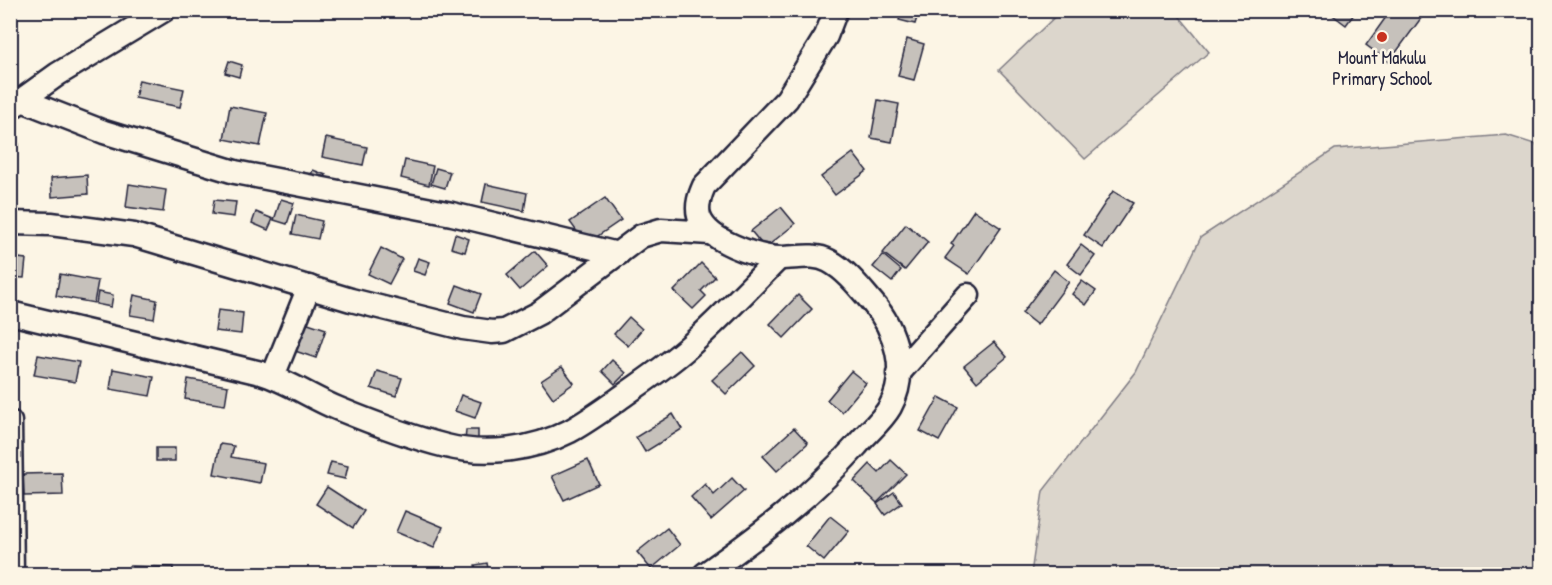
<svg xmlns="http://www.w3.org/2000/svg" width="1552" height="585" viewBox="0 0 1552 585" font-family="'Patrick Hand',sans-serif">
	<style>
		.green { fill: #dcd6cc; stroke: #7f7c84; stroke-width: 1.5 }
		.building { fill: #c6c1bb; stroke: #22223b; stroke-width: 1.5 }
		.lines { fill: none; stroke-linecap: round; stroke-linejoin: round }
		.minor-casing { stroke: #22223b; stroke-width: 27 }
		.minor { stroke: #fcf5e5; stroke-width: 22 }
		.poi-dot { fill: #c8321e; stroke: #fcf5e5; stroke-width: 2 }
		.labels { text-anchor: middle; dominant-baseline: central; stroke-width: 5; stroke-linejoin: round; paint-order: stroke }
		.poi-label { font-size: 18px; fill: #22223b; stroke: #fcf5e5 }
	</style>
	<rect width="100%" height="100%" fill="#fcf5e5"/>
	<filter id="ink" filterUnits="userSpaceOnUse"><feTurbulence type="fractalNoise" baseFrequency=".0167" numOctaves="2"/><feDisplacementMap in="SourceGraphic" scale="12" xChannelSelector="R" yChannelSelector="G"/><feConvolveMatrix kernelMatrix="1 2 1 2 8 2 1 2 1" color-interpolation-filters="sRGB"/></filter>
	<g filter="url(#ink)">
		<!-- green -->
		<g class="green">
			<path d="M1061,11H1175L1209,52L1085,159L999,70Z"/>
			<path d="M1506,135L1541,146V574H1031L1043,491L1136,372L1201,237L1335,149Z"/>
		</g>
		<!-- building -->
		<g class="building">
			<path d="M902,10L918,14L915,24L899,20Z"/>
			<path d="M912,10H942L940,18Z"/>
			<path d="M1326,10H1357L1346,25Z"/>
			<path d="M1391,10H1427L1389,62L1366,45Z"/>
			<path d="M907,39L924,44L914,80L898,76Z"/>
			<path d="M229,61L242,65L239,77L225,73Z"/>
			<path d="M139,80L184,89L180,107L135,98Z"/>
			<path d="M878,100L899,104L892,142L871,138Z"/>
			<path d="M230,106L267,113L260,146L224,139Z"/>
			<path d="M15,131L19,145L10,148V132Z"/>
			<path d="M326,138L367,147L363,165L322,157Z"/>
			<path d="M853,153L867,171L835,195L821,177Z"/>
			<path d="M405,160L433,166L429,185L401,178Z"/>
			<path d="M436,168L450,172L445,188L431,184Z"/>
			<path d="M313,170L326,175L322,187L308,182Z"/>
			<path d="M10,175H14L13,198L10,197Z"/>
			<path d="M87,175L88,194L52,197L51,178Z"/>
			<path d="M129,184L166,190L163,212L126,207Z"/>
			<path d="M486,184L527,193L524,211L482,202Z"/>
			<path d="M1113,191L1133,203L1103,248L1084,235Z"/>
			<path d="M605,198L621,220L586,244L570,222Z"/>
			<path d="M281,199L294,203L287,224L274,220Z"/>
			<path d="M214,200L236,202L234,217L212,214Z"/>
			<path d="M781,207L795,224L765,248L751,231Z"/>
			<path d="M974,210L1001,228L969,274L945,258L954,246L951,244Z"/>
			<path d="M256,212L273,219L268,230L252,223Z"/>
			<path d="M296,215L322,221L318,239L292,234Z"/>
			<path d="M906,224L928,242L905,270L883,253Z"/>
			<path d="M455,234L469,239L465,252L451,248Z"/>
			<path d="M1081,245L1095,256L1081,275L1067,264Z"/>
			<path d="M381,248L402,259L389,284L368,274Z"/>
			<path d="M535,251L548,266L520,290L507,275Z"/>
			<path d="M883,255L901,270L892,282L873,267Z"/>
			<path d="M10,257L26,259L24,278L10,277Z"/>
			<path d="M418,258L430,262L425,275L413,271Z"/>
			<path d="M701,263L715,277L701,291L706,296L693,309L674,291Z"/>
			<path d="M1054,270L1069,282L1037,325L1022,313Z"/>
			<path d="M60,274L98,281L94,303L56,296Z"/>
			<path d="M1082,281L1096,291L1086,305L1072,294Z"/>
			<path d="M457,285L481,294L474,312L450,303Z"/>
			<path d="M98,292L113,295L111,307L96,304Z"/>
			<path d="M134,295L157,300L154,319L130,315Z"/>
			<path d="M798,295L812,309L784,338L770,324Z"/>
			<path d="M218,310L243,313L241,334L215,331Z"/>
			<path d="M629,317L642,329L628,346L614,334Z"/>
			<path d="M302,321L326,329L316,358L292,350Z"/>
			<path d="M994,342L1007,357L977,382L964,366Z"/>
			<path d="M742,352L755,366L726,394L712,380Z"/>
			<path d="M38,355L79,362L75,382L34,375Z"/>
			<path d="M612,360L626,373L615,384L602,371Z"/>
			<path d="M562,367L574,383L553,398L541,381Z"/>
			<path d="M113,369L154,377L150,396L110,389Z"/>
			<path d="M377,371L402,378L396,396L371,388Z"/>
			<path d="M851,371L866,383L842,412L827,400Z"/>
			<path d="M188,379L228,386L225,405L185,399Z"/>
			<path d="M461,395L481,402L475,418L455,411Z"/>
			<path d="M939,397L958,407L939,441L920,431Z"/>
			<path d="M673,414L682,429L645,452L636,437Z"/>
			<path d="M794,428L808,443L777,471L763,456Z"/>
			<path d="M466,430H478V442H465Z"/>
			<path d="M220,444L234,446L231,457L264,463L260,483L214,474Z"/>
			<rect x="156" y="448" width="19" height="13"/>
			<path d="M588,460L599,484L564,500L552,476Z"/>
			<path d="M891,460L906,474L877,503L854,481L870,464L879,473Z"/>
			<path d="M331,462L348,466L345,479L327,475Z"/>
			<path d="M62,473L63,495L24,496L23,474Z"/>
			<path d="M732,478L744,491L711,520L691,497L705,484L714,495Z"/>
			<path d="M327,487L364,511L353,528L316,504Z"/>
			<path d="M894,492L902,503L885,515L877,504Z"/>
			<path d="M405,511L443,527L434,548L396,532Z"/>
			<path d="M830,516L849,531L824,561L806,546Z"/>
			<path d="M667,528L680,545L651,569L637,552Z"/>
			<path d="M487,563L489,574H477L475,565Z"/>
			<path d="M129,566L173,567V574H129Z"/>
			<path d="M64,568L65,574H26V573Z"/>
		</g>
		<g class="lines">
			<!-- minor casing -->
			<g class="minor-casing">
				<g id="minor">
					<path d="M22,100L104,132L235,172L452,214L618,254"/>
					<path d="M12,107L58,74L164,10"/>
					<path d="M10,223L51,224L134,235L351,300L463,328L492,332L504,331L539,313L641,236L661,230L710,233"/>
					<path d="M10,313L261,373C288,381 312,398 339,409C373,423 410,437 446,446C486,456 533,450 570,431C588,421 606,408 623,396C644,381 665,367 685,350C718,321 748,289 779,258"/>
					<path d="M898,374L968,295"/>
					<path d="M273,376L309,287"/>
					<path d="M10,422L12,574"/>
					<path d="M705,574C762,534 810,497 857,445C867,433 882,421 890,407C909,373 896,329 872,302C860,288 846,270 829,261C814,253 797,258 780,258C756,257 707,241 699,216C696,205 700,195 704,186L787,99L826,36L836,10"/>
				</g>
			</g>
			<!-- minor -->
			<use href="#minor" class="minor"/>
		</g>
	</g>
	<!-- markers -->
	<circle class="poi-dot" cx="1382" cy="37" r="6"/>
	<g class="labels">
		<!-- poi labels -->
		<g class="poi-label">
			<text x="1382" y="57">Mount Makulu<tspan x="1382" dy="21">Primary School</tspan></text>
		</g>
	</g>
	<!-- margin -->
	<rect width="1552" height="585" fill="none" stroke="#fcf5e5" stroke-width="36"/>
	<rect x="18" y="18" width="1516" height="549" fill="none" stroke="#22223b" stroke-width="2" filter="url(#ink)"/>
</svg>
